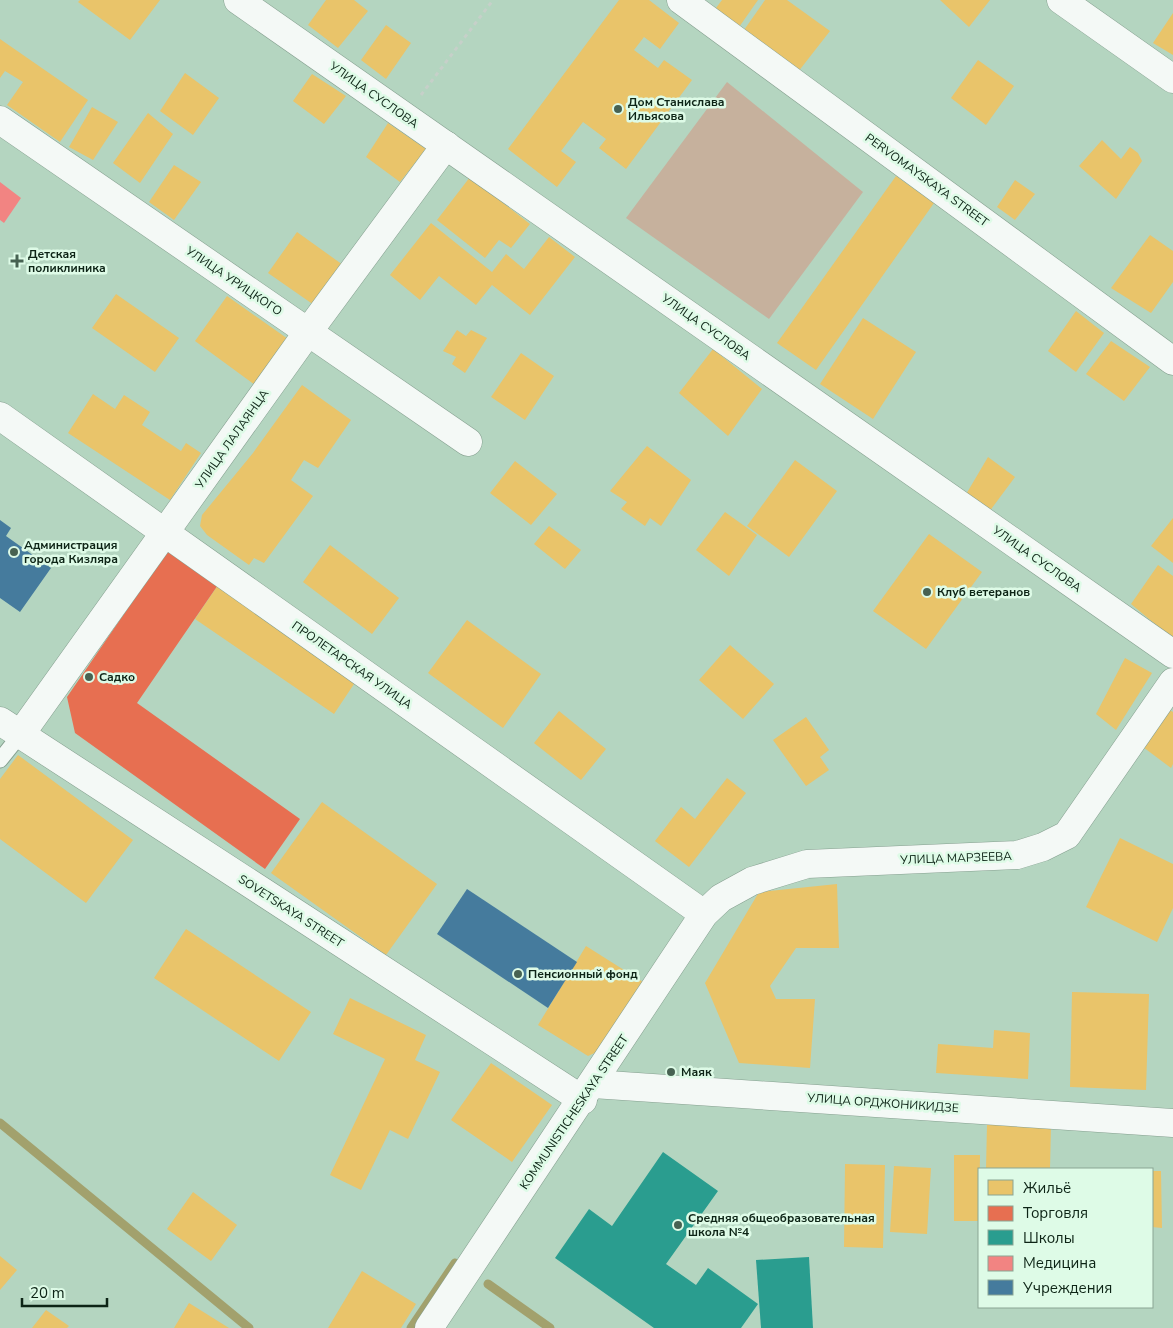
<svg xmlns="http://www.w3.org/2000/svg" width="1173" height="1328" viewBox="0 0 1173 1328" font-family="'Nunito Sans',sans-serif">
	<style>
		.green { fill: #c6b19d }
		.homes { fill: #e9c46a }
		.shops { fill: #e76f51 }
		.schools { fill: #2a9d8f }
		.health { fill: #f28482 }
		.public { fill: #457b9d }
		.lines { fill: none; stroke-linecap: round; stroke-linejoin: round }
		.stream { stroke: #a2a16d; stroke-width: 9 }
		.lane-casing { stroke: #859f8f; stroke-width: 17 }
		.street-casing { stroke: #859f8f; stroke-width: 29 }
		.path { stroke: #c6d0c9; stroke-width: 3; stroke-dasharray: 4 4; stroke-linecap: butt }
		.lane { stroke: #f4f9f6; stroke-width: 15 }
		.street { stroke: #f4f9f6; stroke-width: 28 }
		.poi-dot { fill: #476252; stroke: #defbe7; stroke-width: 2 }
		.labels { text-anchor: middle; dominant-baseline: central; stroke-width: 5; stroke-linejoin: round; paint-order: stroke }
		.street-label { font-size: 12px; fill: #0d2416; stroke: #defbe7 }
		.poi-label { font-size: 12px; font-weight: bold; fill: #0d2416; stroke: #defbe7; text-anchor: start }
	</style>
	<rect width="100%" height="100%" fill="#b4d5c0"/>
	<!-- green -->
	<path class="green" d="M727,82L863,192L769,319L626,218Z"/>
	<!-- homes -->
	<g class="homes">
		<path d="M80,0H160L130,40L78,2Z"/>
		<path d="M326,0H354L368,11L338,48L308,25Z"/>
		<path d="M619,0H649L679,23L660,49L644,37L634,50L658,68L664,60L692,80L626,169L599,148L606,139L583,122L561,151L576,162L557,187L508,149Z"/>
		<path d="M722,0H758L737,30L713,12Z"/>
		<path d="M765,0H787L830,31L798,72L744,30Z"/>
		<path d="M940,0H990L969,27Z"/>
		<path d="M1173,13V55L1153,43Z"/>
		<path d="M386,25L411,43L386,79L361,60Z"/>
		<path d="M0,39L88,100L60,142L7,105L23,82L5,71L0,78Z"/>
		<path d="M978,60L1014,86L986,125L951,98Z"/>
		<path d="M185,73L219,98L193,135L160,111Z"/>
		<path d="M312,74L346,96L324,124L293,101Z"/>
		<path d="M92,107L118,122L93,160L69,147Z"/>
		<path d="M148,113L173,134L140,183L113,163Z"/>
		<path d="M388,123L426,149L400,182L366,157Z"/>
		<path d="M1102,140L1121,159L1130,147L1138,153L1142,161L1116,199L1079,166Z"/>
		<path d="M174,165L201,182L174,220L149,202Z"/>
		<path d="M896,176L934,203L816,370L777,343Z"/>
		<path d="M470,177L530,224L511,248L499,240L485,258L437,220Z"/>
		<path d="M1015,180L1035,194L1015,220L997,207Z"/>
		<path d="M431,223L492,272L506,254L524,269L549,237L575,257L530,315L492,285L476,305L439,276L420,300L390,275Z"/>
		<path d="M297,232L343,265L314,305L268,273Z"/>
		<path d="M1150,235L1173,251V282L1151,313L1111,288Z"/>
		<path d="M116,294L179,338L155,372L92,328Z"/>
		<path d="M227,296L288,339L255,385L195,341Z"/>
		<path d="M1076,311L1104,333L1076,372L1048,351Z"/>
		<path d="M863,318L916,352L873,419L820,384Z"/>
		<path d="M457,330L466,336L471,330L487,338L465,373L452,364L456,357L443,351Z"/>
		<path d="M1111,341L1150,367L1124,401L1086,374Z"/>
		<path d="M713,349L762,389L728,436L679,393Z"/>
		<path d="M521,353L554,376L525,420L491,397Z"/>
		<path d="M302,385L351,420L318,468L304,460L291,480L313,496L264,563L254,558L249,565L207,535L200,526L202,515L253,453Z"/>
		<path d="M93,394L115,409L124,395L150,412L142,425L181,451L186,443L201,453L170,500L68,433Z"/>
		<path d="M647,446L691,480L661,526L650,518L645,526L621,509L627,502L610,491Z"/>
		<path d="M988,457L1015,477L989,512L965,496Z"/>
		<path d="M795,460L837,491L789,557L747,526Z"/>
		<path d="M515,461L557,494L531,525L490,493Z"/>
		<path d="M725,512L757,535L729,576L696,550Z"/>
		<path d="M1173,518V563L1151,546Z"/>
		<path d="M549,526L581,550L565,569L534,544Z"/>
		<path d="M929,534L982,572L926,649L873,611Z"/>
		<path d="M330,545L399,598L372,634L303,582Z"/>
		<path d="M1158,565L1173,576V639L1131,604Z"/>
		<path d="M220,582L356,681L334,714L195,619Z"/>
		<path d="M467,620L541,674L503,728L428,673Z"/>
		<path d="M730,645L774,684L743,719L699,680Z"/>
		<path d="M1125,658L1152,673L1116,730L1096,714Z"/>
		<path d="M1168,709L1173,712V764L1171,768L1143,747Z"/>
		<path d="M559,711L606,749L581,780L534,743Z"/>
		<path d="M806,717L829,750L820,757L829,770L806,786L773,740Z"/>
		<path d="M18,755L133,840L86,903L0,839V779Z"/>
		<path d="M727,778L746,793L689,867L655,841L681,807L695,819Z"/>
		<path d="M322,802L437,884L386,955L271,873Z"/>
		<path d="M1120,838L1173,864V908L1157,942L1086,907Z"/>
		<path d="M837,884L839,948H796L770,986L776,999H815L810,1068L739,1063L705,983L759,892Z"/>
		<path d="M186,929L311,1012L279,1061L154,978Z"/>
		<path d="M586,946L643,982L599,1051L588,1056L538,1025Z"/>
		<path d="M1072,992L1149,994L1146,1090L1070,1087Z"/>
		<path d="M350,998L426,1035L415,1060L440,1072L408,1139L390,1130L361,1190L330,1175L385,1059L333,1034Z"/>
		<path d="M994,1030L1030,1033L1028,1079L936,1073L938,1044L993,1048Z"/>
		<path d="M491,1063L552,1105L512,1162L451,1120Z"/>
		<path d="M987,1124L1051,1125L1050,1169H986Z"/>
		<path d="M954,1155H980L979,1221H954Z"/>
		<path d="M845,1164L885,1165L883,1248L844,1247Z"/>
		<path d="M894,1166L931,1168L927,1234L890,1232Z"/>
		<path d="M1152,1171H1161L1162,1228L1152,1227Z"/>
		<path d="M193,1192L237,1225L211,1261L167,1229Z"/>
		<path d="M0,1256L17,1270L0,1290Z"/>
		<path d="M362,1271L416,1304L401,1328H328Z"/>
		<path d="M189,1303L229,1328H174Z"/>
		<path d="M46,1310L69,1326L67,1328H32Z"/>
	</g>
	<!-- shops -->
	<path class="shops" d="M170,547L220,582L137,703L300,819L265,869L75,733L67,697Z"/>
	<!-- schools -->
	<g class="schools">
		<path d="M663,1152L718,1191L666,1264L696,1285L708,1268L758,1304L741,1328H654L555,1258L589,1209L612,1226Z"/>
		<path d="M809,1257L813,1328H761L756,1260Z"/>
	</g>
	<!-- health -->
	<path class="health" d="M0,182L21,198L4,223L0,220Z"/>
	<!-- public -->
	<g class="public">
		<path d="M0,520L11,528L6,536L51,568L20,612L0,598Z"/>
		<path d="M467,889L577,962L548,1008L437,934Z"/>
	</g>
	<g class="lines">
		<!-- stream -->
		<g class="stream">
			<path d="M0,1123L249,1328"/>
			<path d="M488,1284L550,1328"/>
			<path d="M411,1328L455,1263"/>
		</g>
		<!-- lane casing -->
		<g class="lane-casing">
			<path id="lane" d="M0,760L20,735"/>
		</g>
		<!-- street casing -->
		<g class="street-casing">
			<g id="street">
				<path d="M238,0L1173,654"/>
				<path d="M681,0L1173,361"/>
				<path d="M1061,0L1173,79"/>
				<path d="M0,120L468,442"/>
				<path d="M0,416L704,914"/>
				<path d="M0,721L583,1100"/>
				<path d="M20,735L308,332L446,145"/>
				<path d="M593,1084L1173,1123"/>
				<path d="M429,1328L704,914L721,898L752,881L807,864L1017,855L1043,847L1067,835L1173,682"/>
			</g>
		</g>
		<!-- path -->
		<path class="path" d="M421,95L493,0"/>
		<!-- lane -->
		<use href="#lane" class="lane"/>
		<!-- street -->
		<use href="#street" class="street"/>
	</g>
	<!-- markers -->
	<g class="poi-dot">
		<circle cx="618" cy="109" r="5"/>
		<path d="M14.5 253.5h5v5h5v5h-5v5h-5v-5h-5v-5h5z"/>
		<circle cx="14" cy="552" r="5"/>
		<circle cx="927" cy="592" r="5"/>
		<circle cx="89" cy="677" r="5"/>
		<circle cx="518" cy="974" r="5"/>
		<circle cx="671" cy="1072" r="5"/>
		<circle cx="678" cy="1225" r="5"/>
	</g>
	<g class="labels">
		<!-- street labels -->
		<g class="street-label">
			<text transform="translate(374 95) rotate(35)">УЛИЦА СУСЛОВА</text>
			<text transform="translate(927 180) rotate(36)">PERVOMAYSKAYA STREET</text>
			<text transform="translate(234 281) rotate(34)">УЛИЦА УРИЦКОГО</text>
			<text transform="translate(706 327) rotate(35)">УЛИЦА СУСЛОВА</text>
			<text transform="translate(232 439) rotate(-55)">УЛИЦА ЛАЛАЯНЦА</text>
			<text transform="translate(1037 559) rotate(35)">УЛИЦА СУСЛОВА</text>
			<text transform="translate(352 665) rotate(35)">ПРОЛЕТАРСКАЯ УЛИЦА</text>
			<text transform="translate(956 858) rotate(-2)">УЛИЦА МАРЗЕЕВА</text>
			<text transform="translate(291 911) rotate(33)">SOVETSKAYA STREET</text>
			<text transform="translate(883 1103) rotate(4)">УЛИЦА ОРДЖОНИКИДЗЕ</text>
			<text transform="translate(574 1112) rotate(-56)">KOMMUNISTICHESKAYA STREET</text>
		</g>
		<!-- poi labels -->
		<g class="poi-label">
			<text x="628" y="102">Дом Станислава<tspan x="628" dy="14">Ильясова</tspan></text>
			<text x="28" y="254">Детская<tspan x="28" dy="14">поликлиника</tspan></text>
			<text x="24" y="545">Администрация<tspan x="24" dy="14">города Кизляра</tspan></text>
			<text x="937" y="592">Клуб ветеранов</text>
			<text x="99" y="677">Садко</text>
			<text x="528" y="974">Пенсионный фонд</text>
			<text x="681" y="1072">Маяк</text>
			<text x="688" y="1218">Средняя общеобразовательная<tspan x="688" dy="14">школа №4</tspan></text>
		</g>
	</g>
	<!-- legend -->
	<rect x="978" y="1168" width="175" height="140" fill="#defbe7" stroke="#8aa593"/>
	<rect x="988" y="1180" width="25" height="15" fill="#e9c46a" stroke="#8aa593"/>
	<text x="1023" y="1193" font-size="15" fill="#0d2416">Жильё</text>
	<rect x="988" y="1206" width="25" height="15" fill="#e76f51" stroke="#8aa593"/>
	<text x="1023" y="1218" font-size="15" fill="#0d2416">Торговля</text>
	<rect x="988" y="1230" width="25" height="15" fill="#2a9d8f" stroke="#8aa593"/>
	<text x="1023" y="1243" font-size="15" fill="#0d2416">Школы</text>
	<rect x="988" y="1256" width="25" height="15" fill="#f28482" stroke="#8aa593"/>
	<text x="1023" y="1268" font-size="15" fill="#0d2416">Медицина</text>
	<rect x="988" y="1280" width="25" height="15" fill="#457b9d" stroke="#8aa593"/>
	<text x="1023" y="1293" font-size="15" fill="#0d2416">Учреждения</text>
	<!-- scale -->
	<path d="M22 1298v8h85v-8" fill="none" stroke="#0d2416" stroke-width="2.5"/>
	<text x="30" y="1298" font-size="15" fill="#0d2416" stroke="#defbe7" stroke-width="4" paint-order="stroke">20 m</text>
</svg>
